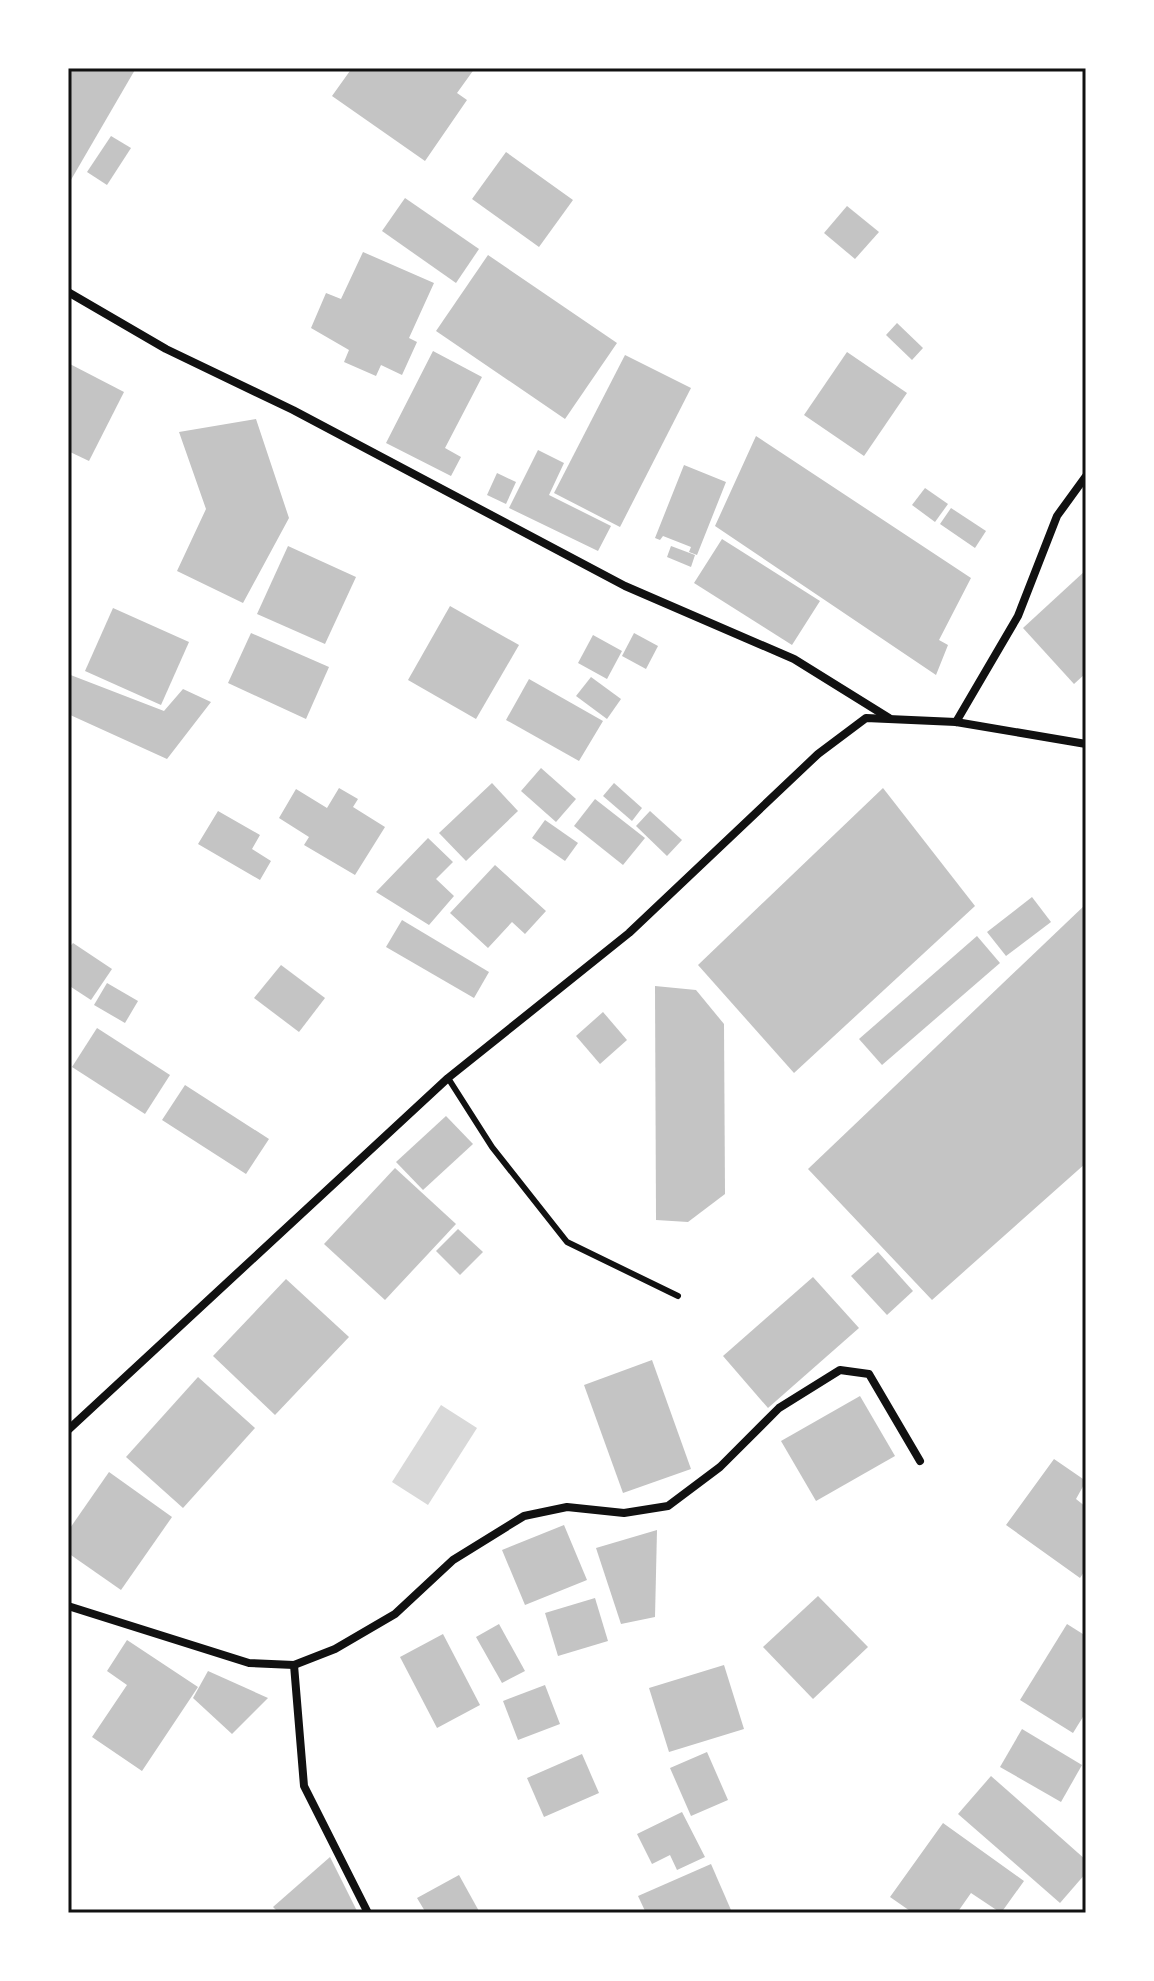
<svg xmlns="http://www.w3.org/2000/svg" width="1154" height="1981" viewBox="0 0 1154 1981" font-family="'Open Sans',sans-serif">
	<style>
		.water { fill: #d9d9d9 }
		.building { fill: #c4c4c4 }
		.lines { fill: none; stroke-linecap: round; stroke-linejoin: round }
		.service { stroke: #111; stroke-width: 6 }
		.minor { stroke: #111; stroke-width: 8 }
		.neatline { fill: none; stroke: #111; stroke-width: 3 }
	</style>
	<rect width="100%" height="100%" fill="#fff"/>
	<!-- water -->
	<path class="water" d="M441,1405L477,1428L428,1505L392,1482Z"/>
	<!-- building -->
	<g class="building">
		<path d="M68,68H136L68,185Z"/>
		<path d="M352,68H475L457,93L467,100L425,161L332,96Z"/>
		<path d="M111,136L131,148L107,185L87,172Z"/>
		<path d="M506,152L573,200L539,247L472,199Z"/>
		<path d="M405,198L479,249L456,283L382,231Z"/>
		<path d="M847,206L879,232L855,259L824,233Z"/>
		<path d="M363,252L434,283L409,338L417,342L402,375L381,365L376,376L344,362L349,350L311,328L326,293L341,299Z"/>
		<path d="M488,255L617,343L565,419L436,331Z"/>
		<path d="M897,323L923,348L912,360L886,335Z"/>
		<path d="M433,351L482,377L445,448L461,457L451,476L386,443Z"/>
		<path d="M847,352L907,393L864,456L804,415Z"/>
		<path d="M625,355L691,388L620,527L554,493Z"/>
		<path d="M68,363L124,392L89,461L68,451Z"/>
		<path d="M256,419L289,518L243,603L177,571L206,509L179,432Z"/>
		<path d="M756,436L971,578L939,640L948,645L936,675L715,526Z"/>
		<path d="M538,450L564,463L549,495L611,526L598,551L509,508Z"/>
		<path d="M684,465L726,482L697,555L689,552L691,547L663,536L660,540L655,538Z"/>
		<path d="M497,473L516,482L506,504L487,495Z"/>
		<path d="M925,488L948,504L935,522L912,505Z"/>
		<path d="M951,508L986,531L975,548L940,524Z"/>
		<path d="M722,539L820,601L792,645L694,583Z"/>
		<path d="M288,546L356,577L325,644L257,614Z"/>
		<path d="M671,546L695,555L691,567L667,557Z"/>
		<path d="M1086,570V673L1074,684L1023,628Z"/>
		<path d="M450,606L519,645L476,719L408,680Z"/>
		<path d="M113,608L189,642L161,705L85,671Z"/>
		<path d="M251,633L329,667L306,719L228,683Z"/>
		<path d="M634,633L658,646L646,669L622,656Z"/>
		<path d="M593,635L622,651L607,679L578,663Z"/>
		<path d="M68,674L164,711L183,689L211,702L167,759L68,714Z"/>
		<path d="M591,677L621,699L607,719L576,696Z"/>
		<path d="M529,679L603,721L579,761L506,720Z"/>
		<path d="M541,768L576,799L556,822L521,791Z"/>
		<path d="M492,783L518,811L466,861L439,833Z"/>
		<path d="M614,783L642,808L632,821L603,796Z"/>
		<path d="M339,788L358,799L353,807L385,827L355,875L304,845L309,837L279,818L296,789L327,808Z"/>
		<path d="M883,788L975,906L794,1073L698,965Z"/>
		<path d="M595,799L645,838L623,865L574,826Z"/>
		<path d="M218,811L260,835L252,849L271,861L260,880L198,844Z"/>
		<path d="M650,811L682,840L667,856L636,826Z"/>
		<path d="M545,820L578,843L565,861L532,838Z"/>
		<path d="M428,838L453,862L436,879L454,896L429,925L376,892Z"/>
		<path d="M495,865L546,911L525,934L512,922L488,948L450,913Z"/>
		<path d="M1032,897L1051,922L1006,956L987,932Z"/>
		<path d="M1086,904V1163L932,1300L808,1169Z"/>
		<path d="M402,920L489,972L474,998L386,947Z"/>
		<path d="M977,936L1000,963L882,1065L859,1039Z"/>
		<path d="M73,943L112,969L91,1000L68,985V949Z"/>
		<path d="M281,965L325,998L299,1032L254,998Z"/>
		<path d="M107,983L138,1001L125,1023L94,1005Z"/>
		<path d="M655,986L696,990L724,1024L725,1194L688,1222L656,1220Z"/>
		<path d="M603,1012L627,1040L600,1064L576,1036Z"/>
		<path d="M97,1028L170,1075L145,1114L72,1067Z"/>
		<path d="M185,1085L269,1139L246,1174L162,1120Z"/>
		<path d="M446,1116L473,1144L423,1190L396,1162Z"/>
		<path d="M395,1168L456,1224L385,1300L324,1244Z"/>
		<path d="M458,1229L483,1252L460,1275L436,1251Z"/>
		<path d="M878,1252L913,1291L887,1315L851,1276Z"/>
		<path d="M813,1277L859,1328L768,1408L723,1356Z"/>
		<path d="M286,1279L349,1337L275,1415L213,1356Z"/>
		<path d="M652,1360L691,1469L623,1493L584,1385Z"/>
		<path d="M198,1377L255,1428L183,1508L126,1457Z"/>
		<path d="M860,1396L895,1456L816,1501L781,1441Z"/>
		<path d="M1054,1459L1086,1481L1076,1499L1086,1507V1569L1080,1578L1006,1525Z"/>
		<path d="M109,1472L172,1517L121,1590L68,1553V1531Z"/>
		<path d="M564,1525L587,1580L525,1605L502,1550Z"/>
		<path d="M657,1530L655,1617L621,1624L596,1548Z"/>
		<path d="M818,1596L868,1647L813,1699L763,1647Z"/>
		<path d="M595,1598L608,1641L558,1656L545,1613Z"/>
		<path d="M499,1624L525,1671L502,1683L476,1637Z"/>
		<path d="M1067,1624L1086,1636V1712L1073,1733L1020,1700Z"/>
		<path d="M443,1634L480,1705L437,1728L400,1657Z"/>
		<path d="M127,1640L198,1687L142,1771L92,1737L127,1685L107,1671Z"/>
		<path d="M724,1665L744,1729L669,1752L649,1688Z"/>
		<path d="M208,1671L268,1698L232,1734L193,1698Z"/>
		<path d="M545,1685L560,1724L518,1740L503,1701Z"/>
		<path d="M1022,1729L1082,1765L1061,1802L1000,1767Z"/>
		<path d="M707,1752L728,1800L691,1816L670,1768Z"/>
		<path d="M582,1754L599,1793L544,1817L527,1778Z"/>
		<path d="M991,1776L1086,1860V1873L1060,1903L958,1814Z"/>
		<path d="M682,1812L705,1857L677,1870L670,1855L652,1864L637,1834Z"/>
		<path d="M943,1823L1024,1881L1001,1913L971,1893L957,1913H913L890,1897Z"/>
		<path d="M330,1857L358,1913H279L273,1907Z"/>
		<path d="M711,1864L731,1910L724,1913H646L638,1896Z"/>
		<path d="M459,1875L480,1913H426L417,1898Z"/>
	</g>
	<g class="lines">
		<!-- service -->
		<path class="service" d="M448,1078L492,1147L567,1242L678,1296"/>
		<!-- minor -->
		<g class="minor">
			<path d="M68,292L166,349L293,410L625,586L794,659L889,718"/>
			<path d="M956,722L1018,616L1057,516L1086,476"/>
			<path d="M68,1430L448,1078L629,933L818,754L866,718L956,722L1086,744"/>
			<path d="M68,1606L249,1663L294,1665L335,1649L395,1614L453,1560L524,1516L567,1507L624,1513L668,1506L720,1467L779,1408L840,1370L869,1374L920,1461"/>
			<path d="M294,1665L304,1786L368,1913"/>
		</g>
	</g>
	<!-- border -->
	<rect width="1154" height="1981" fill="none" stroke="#ffffff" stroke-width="140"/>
	<rect x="70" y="70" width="1014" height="1841" class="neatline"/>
</svg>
